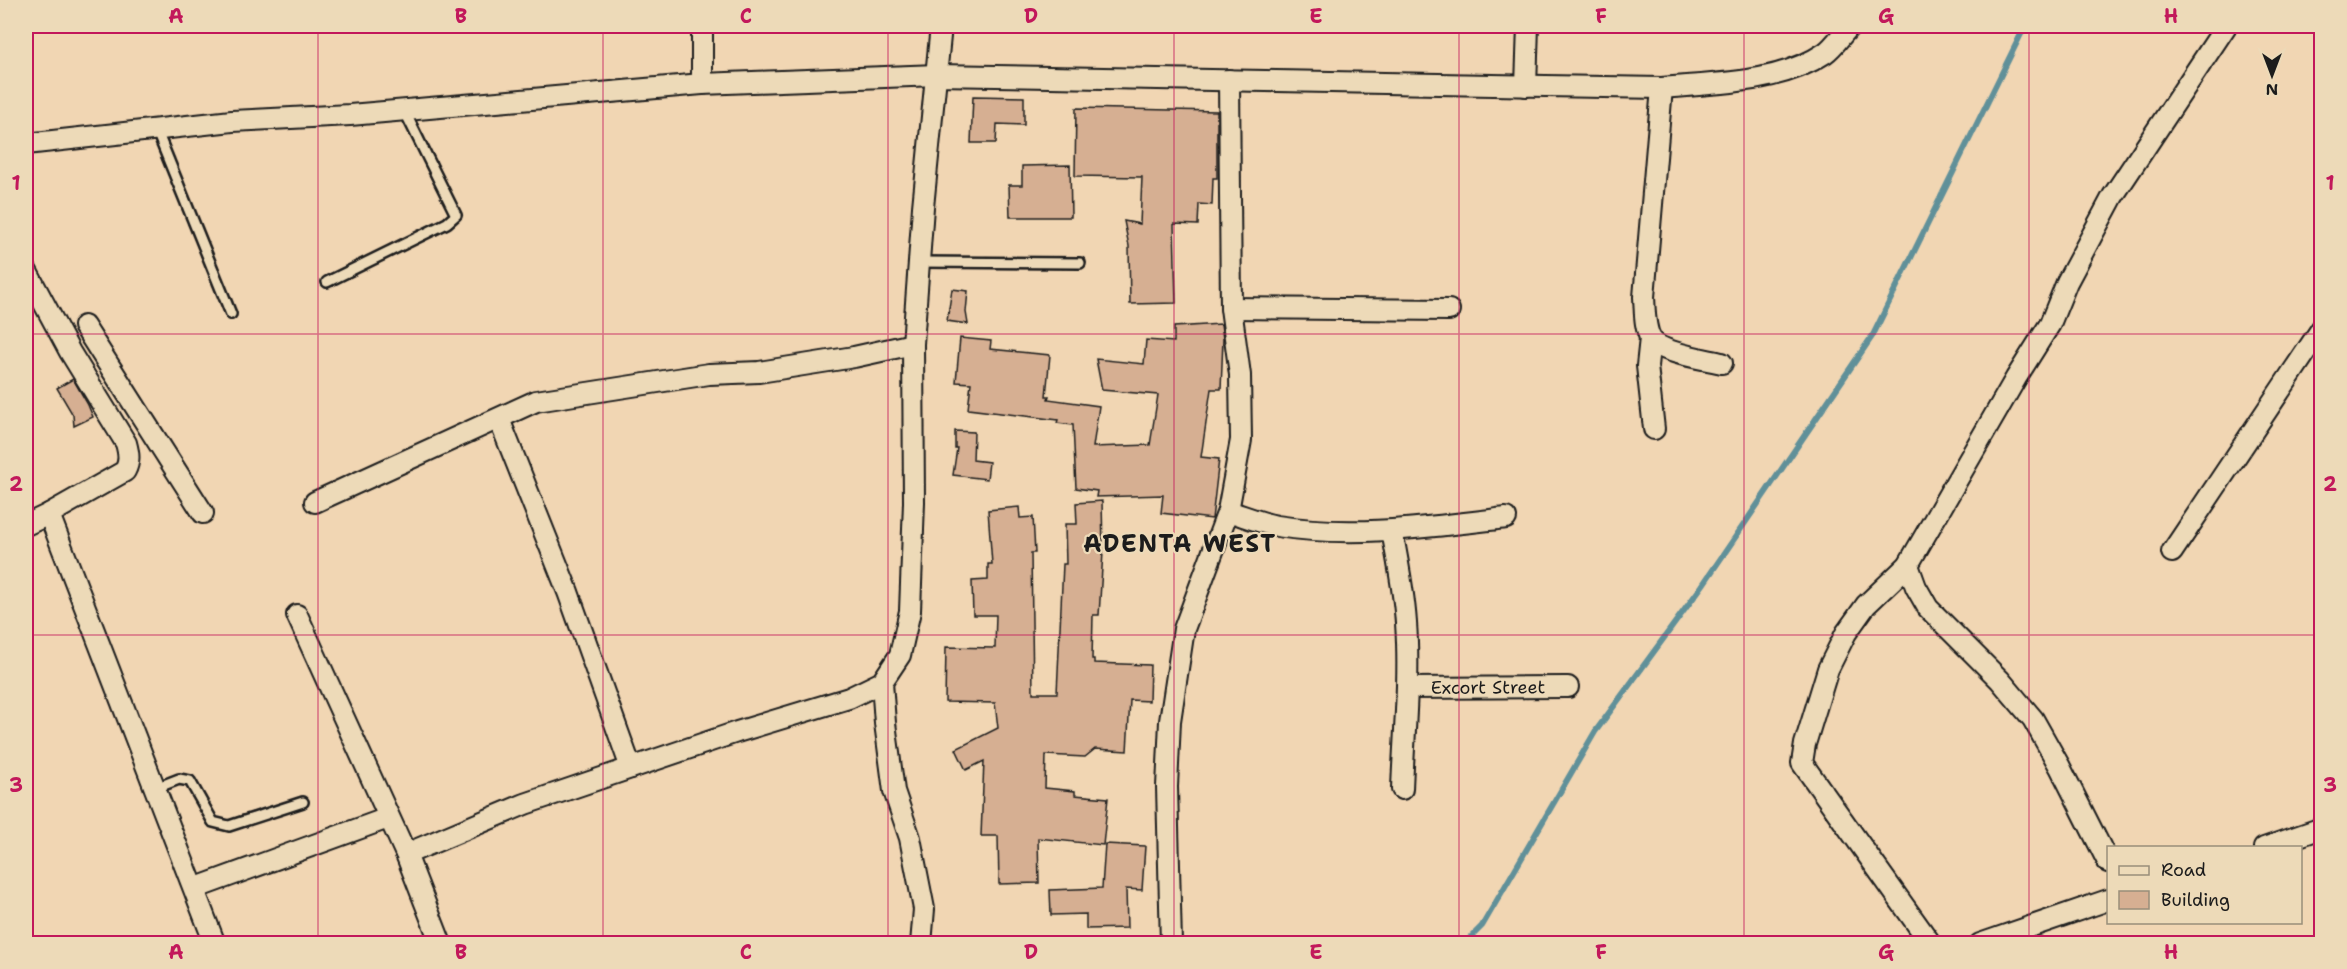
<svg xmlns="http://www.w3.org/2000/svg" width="2347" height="969" viewBox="0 0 2347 969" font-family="'Shantell Sans',sans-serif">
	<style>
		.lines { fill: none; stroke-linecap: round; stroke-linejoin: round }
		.stream { stroke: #619099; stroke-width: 6 }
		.building { fill: #d6af92; stroke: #1c1c1c; stroke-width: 1.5 }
		.lane-casing { stroke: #1c1c1c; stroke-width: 14 }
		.street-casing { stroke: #1c1c1c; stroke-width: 24 }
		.lane { stroke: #eddab8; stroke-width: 9 }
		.street { stroke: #eddab8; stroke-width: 20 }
		.grid { fill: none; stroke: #c2185b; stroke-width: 1.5; stroke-opacity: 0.55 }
		.labels { text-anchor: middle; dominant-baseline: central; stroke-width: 4.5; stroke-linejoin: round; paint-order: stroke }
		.street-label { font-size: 18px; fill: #1c1c1c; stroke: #eddab8 }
		.district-label { font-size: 24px; font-weight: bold; letter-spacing: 1.5px; fill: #1c1c1c; stroke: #eddab8 }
		.neatline { fill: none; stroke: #c2185b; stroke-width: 2 }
		.grid-label { font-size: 20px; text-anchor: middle; font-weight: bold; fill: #c2185b }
	</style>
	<rect width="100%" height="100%" fill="#f1d6b3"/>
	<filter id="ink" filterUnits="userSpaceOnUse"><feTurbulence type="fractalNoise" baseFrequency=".0167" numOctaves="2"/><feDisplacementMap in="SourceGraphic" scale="12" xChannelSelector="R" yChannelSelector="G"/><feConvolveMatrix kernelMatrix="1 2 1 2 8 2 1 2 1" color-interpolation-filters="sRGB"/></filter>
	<g filter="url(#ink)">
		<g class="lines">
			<!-- stream -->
			<path class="stream" d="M1464,944L1482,926L1595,732L1702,586L1873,335L2025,26"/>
		</g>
		<!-- building -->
		<g class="building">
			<path d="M973,96L1024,97V125L997,124L996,143H971Z"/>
			<path d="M1076,108L1217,111V178H1213L1212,205L1199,204L1198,225L1174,224L1176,303L1130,304L1129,246L1124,221L1140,224L1142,177L1075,176Z"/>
			<path d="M1070,165L1071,217H1010L1009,185H1022V166Z"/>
			<path d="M952,289L968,291L966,312L968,324L947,321Z"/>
			<path d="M1221,324L1223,339L1221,389H1211L1201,457L1219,459L1212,519L1161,513L1163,495L1096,497L1097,491L1076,488L1073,425L1057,423L1058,420L968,409L971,383L956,382L960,338L991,341L990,349L1050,355L1046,396H1049L1048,399L1099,406L1093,447L1150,445L1158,395L1102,390L1096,359L1144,364L1146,340L1174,342V327Z"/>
			<path d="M73,379L88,405L93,417L74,426L73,415L57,388Z"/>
			<path d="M955,431L974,432L973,460L989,462L987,479L953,475L957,448H955Z"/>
			<path d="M1102,501L1103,552L1099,615H1093L1092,659H1094V663L1150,665L1149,701L1130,700L1127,751L1095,749L1085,757L1046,755L1045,788L1075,791V795L1108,798L1103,845L1038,838L1039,883L999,884L998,836H981L984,761L966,770L956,749L998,728L995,703L945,702L946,647L995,648L996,615H973L972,581L988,580V564H992L988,510L1019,507L1020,518L1033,517L1035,553H1031L1033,693H1057L1063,564H1066L1065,524H1077L1076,503Z"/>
			<path d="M1105,844L1145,846L1142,890L1126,889L1127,928L1086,929V914L1051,915L1050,890L1102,888Z"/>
		</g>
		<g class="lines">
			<!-- lane casing -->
			<g class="lane-casing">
				<g id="lane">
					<path d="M156,129L231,314"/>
					<path d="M919,262L1080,263"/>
					<path d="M327,282L447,223L456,215L404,110"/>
					<path d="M156,788L179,779L190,781L213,822L229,826L303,802"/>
				</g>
			</g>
			<!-- street casing -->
			<g class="street-casing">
				<g id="street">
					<path d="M702,26V84"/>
					<path d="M1526,86L1528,26"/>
					<path d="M1662,88L1644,297C1645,310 1644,327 1651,339C1660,353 1705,359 1722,363"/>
					<path d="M26,144L232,121L350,115L702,84L937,75L1662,88C1715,83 1779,84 1825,53C1834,47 1842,34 1850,26"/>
					<path d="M26,270L70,352L126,443C129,454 130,461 125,471L49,514L26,525"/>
					<path d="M1231,308L1449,310"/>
					<path d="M84,326L203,513"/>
					<path d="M1650,338L1647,366L1654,429"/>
					<path d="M499,419L568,592L631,768"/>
					<path d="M315,502L536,401L709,374L759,372L854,357L913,344"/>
					<path d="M1228,511C1244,516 1261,523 1277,526C1353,538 1430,527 1506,518"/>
					<path d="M49,514L215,944"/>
					<path d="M1392,531C1398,562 1404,592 1406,623C1410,678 1404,734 1402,789"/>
					<path d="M2172,552L2322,328"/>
					<path d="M1908,565L1916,587L1928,608L2000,680L2033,719L2060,767L2108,862"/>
					<path d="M297,615L406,854L441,944"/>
					<path d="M882,682L885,723L894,791L910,838L924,909L921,944"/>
					<path id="s1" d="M1407,688L1568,687"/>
					<path d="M2264,848L2322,828"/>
					<path d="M406,854L525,804L737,732L849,698L882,682L900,655L910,611L914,502L913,344L923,207L941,26"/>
					<path d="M196,888L388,818"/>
					<path d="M1171,944L1167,787L1170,721L1184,629L1228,511L1241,440L1240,375L1231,308L1229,80"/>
					<path d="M1931,944L1802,763L1805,744L1828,669L1846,633L1866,605L1908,565L2016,378L2050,324L2067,282L2113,196L2226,26"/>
					<path d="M1980,944L2108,900"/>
				</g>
			</g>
			<!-- lane -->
			<use href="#lane" class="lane"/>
			<!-- street -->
			<use href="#street" class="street"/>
		</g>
	</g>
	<!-- grid -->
	<path class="grid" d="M318,26V944M603,26V944M888,26V944M1174,26V944M1459,26V944M1744,26V944M2029,26V944M26,334H2322M26,635H2322"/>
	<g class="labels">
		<!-- street labels -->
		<g class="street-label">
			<text stroke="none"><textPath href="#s1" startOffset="81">Excort Street</textPath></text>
		</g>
		<!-- district labels -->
		<g class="district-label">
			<text x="1180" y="544">ADENTA WEST</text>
		</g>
	</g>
	<!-- margin -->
	<rect width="2347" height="969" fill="none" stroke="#eddab8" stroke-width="66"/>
	<!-- legend -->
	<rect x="2107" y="846" width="195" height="78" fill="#eddab8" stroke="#998e7a" stroke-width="1.5"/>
	<rect x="2119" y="866" width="30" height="9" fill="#eddab8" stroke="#998e7a" stroke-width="1.5"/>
	<text x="2161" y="876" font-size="18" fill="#1c1c1c">Road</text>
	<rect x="2119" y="891" width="30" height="18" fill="#d6af92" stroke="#998e7a" stroke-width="1.5"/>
	<text x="2161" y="906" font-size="18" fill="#1c1c1c">Building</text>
	<!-- north arrow -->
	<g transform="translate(2272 75) rotate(180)" stroke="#eddab8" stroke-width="4.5" paint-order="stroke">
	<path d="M0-4.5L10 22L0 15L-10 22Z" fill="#1c1c1c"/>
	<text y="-9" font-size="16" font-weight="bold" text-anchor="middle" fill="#1c1c1c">N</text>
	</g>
	<rect x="33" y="33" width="2281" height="903" class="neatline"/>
	<g class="grid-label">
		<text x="176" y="23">A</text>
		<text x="461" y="23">B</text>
		<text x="746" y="23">C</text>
		<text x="1031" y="23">D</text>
		<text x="1316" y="23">E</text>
		<text x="1601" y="23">F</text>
		<text x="1886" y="23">G</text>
		<text x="2171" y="23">H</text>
		<text x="16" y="190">1</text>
		<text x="2330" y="190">1</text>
		<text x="16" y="491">2</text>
		<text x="2330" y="491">2</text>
		<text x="16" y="792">3</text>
		<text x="2330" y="792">3</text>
		<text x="176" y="959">A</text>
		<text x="461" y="959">B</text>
		<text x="746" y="959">C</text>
		<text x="1031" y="959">D</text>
		<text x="1316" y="959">E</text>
		<text x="1601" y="959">F</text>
		<text x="1886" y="959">G</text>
		<text x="2171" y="959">H</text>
	</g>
</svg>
